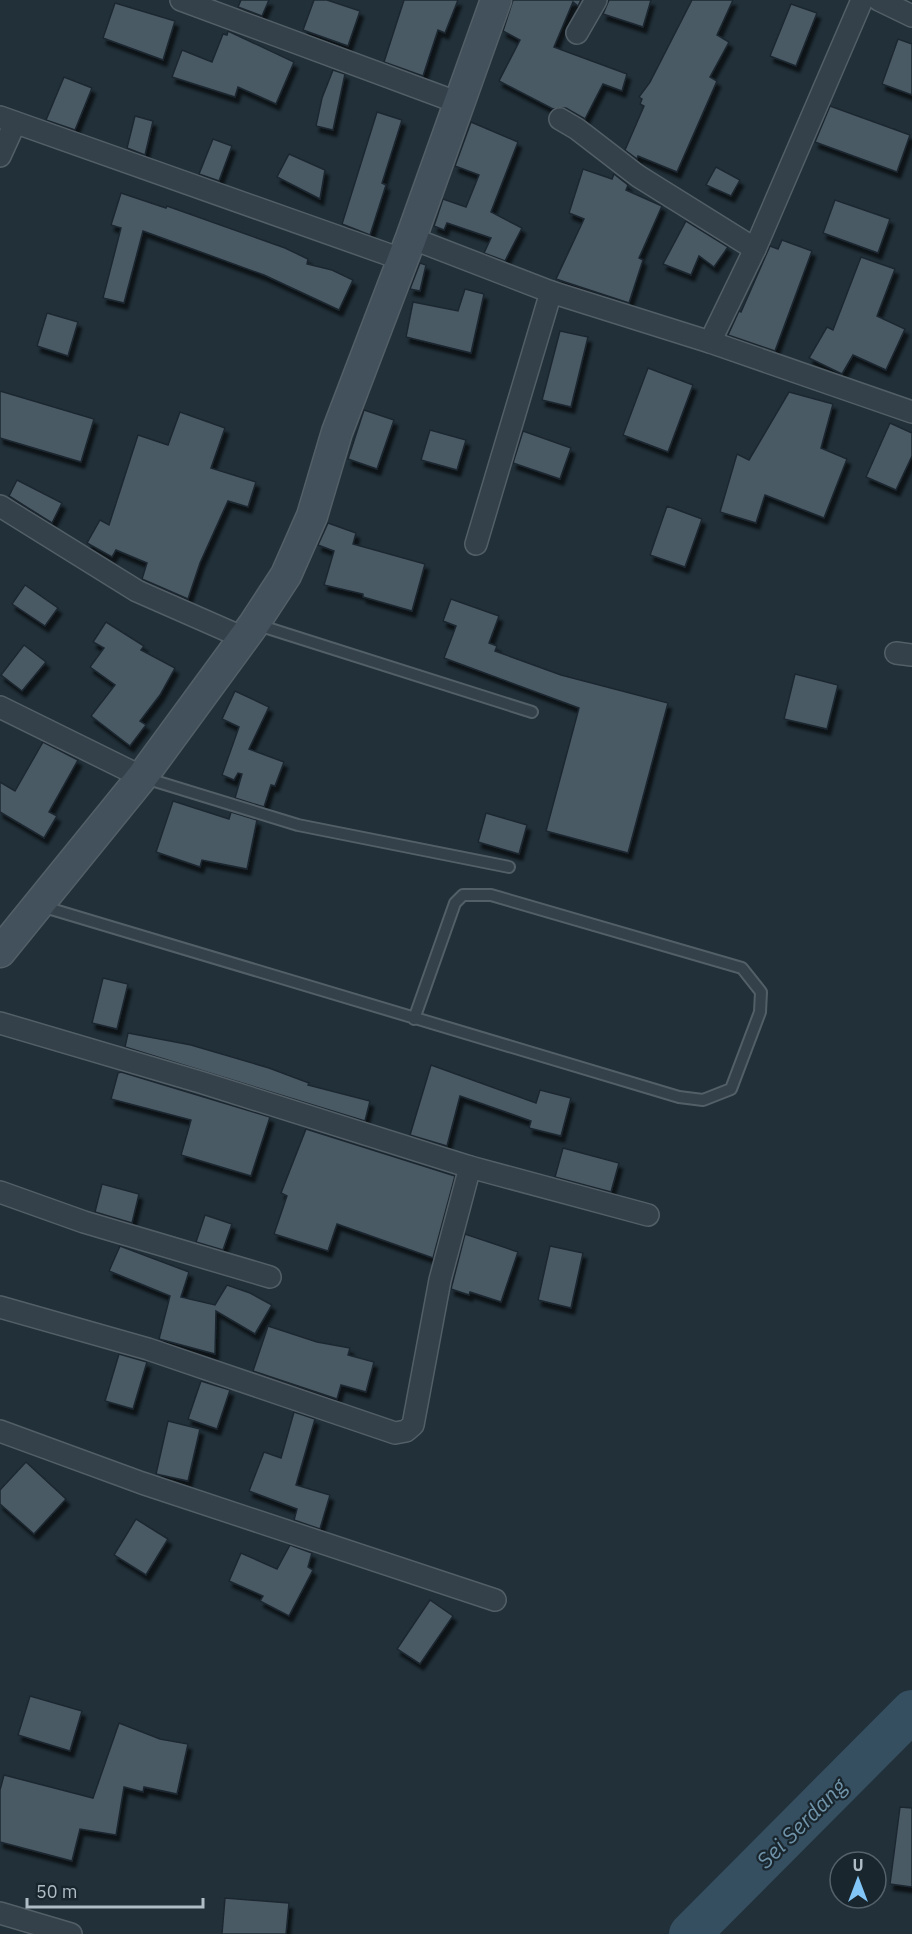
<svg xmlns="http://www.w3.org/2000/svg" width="912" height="1934" viewBox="0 0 912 1934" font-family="'IBM Plex Sans',sans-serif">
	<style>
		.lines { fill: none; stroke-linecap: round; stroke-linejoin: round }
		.river { stroke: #354f61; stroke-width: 42 }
		.building { fill: #4a5a65; stroke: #1c2830; stroke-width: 1.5; filter: url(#shadow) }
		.service-casing { stroke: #535f67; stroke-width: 14 }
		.minor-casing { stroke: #535f67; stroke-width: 24 }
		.secondary-casing { stroke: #535f67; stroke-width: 33 }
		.service { stroke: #35414a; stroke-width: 10 }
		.minor { stroke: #35414a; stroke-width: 21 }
		.secondary { stroke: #43515d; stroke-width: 30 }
		.labels { text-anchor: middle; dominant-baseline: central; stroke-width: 4.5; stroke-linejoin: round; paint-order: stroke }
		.water-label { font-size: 22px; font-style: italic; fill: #7094aa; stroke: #1a262e }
	</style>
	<defs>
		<filter id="shadow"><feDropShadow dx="3.5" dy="6" stdDeviation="1.5" flood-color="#0009"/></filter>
	</defs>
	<rect width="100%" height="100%" fill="#213039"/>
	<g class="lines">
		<!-- river -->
		<path class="river" d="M690,1934L912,1711"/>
	</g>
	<!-- building -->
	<g class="building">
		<path d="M241,0H269L262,16L238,7Z"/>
		<path d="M314,0H327L360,11L348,46L303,30Z"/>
		<path d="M404,0H458L445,33L438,30L423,76L384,62Z"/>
		<path d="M513,0H581L578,6L573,2L554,47L627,74L622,91L603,84L585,119L566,108L553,109L499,81L520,40L503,31Z"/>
		<path d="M609,0H651L643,27L603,14Z"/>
		<path d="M692,0H733L717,35L729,42L710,77L717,81L677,172L638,156L637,159L625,150L644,106L640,104L642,99L639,97L650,82Z"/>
		<path d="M115,3L175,21L163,60L103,38Z"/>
		<path d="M791,4L817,13L796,66L770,56Z"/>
		<path d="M228,31L294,62L276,104L238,87L235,97L172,77L182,50L212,62L223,34L227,35Z"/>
		<path d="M898,39L912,44V95L882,84Z"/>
		<path d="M333,70L345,74L333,130L316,126L322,98Z"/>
		<path d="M64,77L92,88L75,130L46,120Z"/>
		<path d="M830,106L910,135L897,172L815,142Z"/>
		<path d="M377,112L402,120L382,183L386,185L370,235L342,224Z"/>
		<path d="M135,116L153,121L145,155L127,148Z"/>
		<path d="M471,122L518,142L491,212L522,228L505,261L484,253L491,238L447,223L444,230L434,226L443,199L466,207L479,175L455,166Z"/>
		<path d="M213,139L232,146L219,181L199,174Z"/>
		<path d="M289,154L325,170L320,199L277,177Z"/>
		<path d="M716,167L740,180L731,196L706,185Z"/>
		<path d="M583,169L612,179L614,174L628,185L626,190L662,206L639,258L643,260L629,303L556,279L584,219L569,213Z"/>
		<path d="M121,193L166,208L167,206L285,248L308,259L307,264L332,270L353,280L339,310L264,275L143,231L124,303L103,298L121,228L111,225Z"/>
		<path d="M835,200L890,219L878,253L823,233Z"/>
		<path d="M686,221L728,247L714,267L699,256L691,275L663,264Z"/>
		<path d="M782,240L812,251L775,351L728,335L739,311L741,312L770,246L778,249Z"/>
		<path d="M861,257L895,269L877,316L905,329L886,370L853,355L842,374L809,358L827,327L833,330Z"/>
		<path d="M420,263L426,265L420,291L410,289Z"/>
		<path d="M465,289L484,294L471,353L406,337L413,302L458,311Z"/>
		<path d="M47,313L78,322L68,356L37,346Z"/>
		<path d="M560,331L588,337L571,407L542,400Z"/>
		<path d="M648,368L693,385L668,452L623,435Z"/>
		<path d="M0,391L94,419L81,462L0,438Z"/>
		<path d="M789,392L833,404L821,448L847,459L824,518L765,495L756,523L720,512L737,454L749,460Z"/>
		<path d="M364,410L394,420L377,469L348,459Z"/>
		<path d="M180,412L225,428L211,468L256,482L248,507L228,501L200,563L188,599L142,579L147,563L116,550L112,557L87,543L100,520L109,525L138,435L168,445Z"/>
		<path d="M890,423L912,433V456L896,490L866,477Z"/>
		<path d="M430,430L466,440L457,470L421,460Z"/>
		<path d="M523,431L571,448L560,479L513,463Z"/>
		<path d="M17,480L62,503L52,523L9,496Z"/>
		<path d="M667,506L702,519L685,567L650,555Z"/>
		<path d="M328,523L356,533L353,544L425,564L412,611L363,597V594L324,585L334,551L318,545Z"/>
		<path d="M25,585L58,608L45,626L12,604Z"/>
		<path d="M451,599L499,616L489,643L497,646L495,651L561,675L668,703L628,853L546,831L579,708L444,658L456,626L443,621Z"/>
		<path d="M106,622L144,646L141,650L175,668L160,695L140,721L146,725L130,746L91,716L115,685L90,667L104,648L93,642Z"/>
		<path d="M24,645L46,662L22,691L1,675Z"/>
		<path d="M795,674L838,685L827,729L784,719Z"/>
		<path d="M235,691L269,707L249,749L284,762L275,786L271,785L264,807L235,798L242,774L238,773L234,780L222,775L239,727L222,719Z"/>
		<path d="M43,742L78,760L49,812L57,816L44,838L0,812V782L15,791Z"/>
		<path d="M173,801L229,819L231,812L257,820L247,869L202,860L200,867L156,852Z"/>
		<path d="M486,813L527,825L519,854L478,842Z"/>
		<path d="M103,978L128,984L117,1029L92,1023Z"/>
		<path d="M128,1033L191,1045L269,1068L309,1083L308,1085L370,1101L365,1121L125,1047Z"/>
		<path d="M431,1065L536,1103L540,1090L571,1098L561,1136L529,1128L531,1121L460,1096L447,1146L410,1135Z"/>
		<path d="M121,1072L270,1117L251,1176L181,1155L191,1120L111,1099L118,1073Z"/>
		<path d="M306,1129L455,1176L433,1258L337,1224L328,1251L274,1234L287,1196L281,1193Z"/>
		<path d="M563,1148L619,1163L611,1192L555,1177Z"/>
		<path d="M102,1184L139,1194L132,1223L95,1212Z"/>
		<path d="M205,1215L232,1224L223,1250L196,1242Z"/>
		<path d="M465,1234L518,1252L501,1302L470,1292L469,1295L451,1289Z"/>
		<path d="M120,1246L189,1272L181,1297L215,1305L227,1285L250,1293L272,1305L255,1334L216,1311L215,1354L159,1339L170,1296L109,1271Z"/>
		<path d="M550,1246L583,1253L571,1308L538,1300Z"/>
		<path d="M268,1326L317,1342L350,1348L348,1355L374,1362L366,1392L341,1385L337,1399L253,1371Z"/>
		<path d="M119,1354L147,1362L133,1409L105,1401Z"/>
		<path d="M201,1381L230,1390L217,1429L188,1419Z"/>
		<path d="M294,1412L315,1419L296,1485L330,1495L320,1529L294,1520L297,1509L249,1491L264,1452L281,1458Z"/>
		<path d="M168,1421L200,1429L188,1481L156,1474Z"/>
		<path d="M26,1462L66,1499L34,1534L0,1504V1490Z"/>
		<path d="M136,1519L168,1539L146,1575L114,1555Z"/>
		<path d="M290,1545L312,1553L308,1567L313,1570L289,1616L260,1601L263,1596L229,1581L241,1553L277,1569Z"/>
		<path d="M430,1600L453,1616L420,1664L397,1649Z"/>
		<path d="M30,1696L82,1711L70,1751L18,1735Z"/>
		<path d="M119,1723L160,1739L188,1744L177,1794L144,1787L143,1792L124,1787L116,1835L80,1829L72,1861L0,1842V1790L4,1775L93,1798Z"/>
		<path d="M900,1807L912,1808V1887L890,1884Z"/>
		<path d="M225,1898L289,1903L286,1934H222Z"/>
	</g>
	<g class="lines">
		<!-- service casing -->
		<g class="service-casing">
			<g id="service">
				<path d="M258,625L532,712"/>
				<path d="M145,778L298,825L509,867"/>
				<path d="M41,906L679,1097L703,1100L731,1089L760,1012L761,992L742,968L491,895H463L455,903L414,1019"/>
			</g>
		</g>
		<!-- minor casing -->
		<g class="minor-casing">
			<g id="minor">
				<path d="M181,0L459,103"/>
				<path d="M879,0L912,16"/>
				<path d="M577,33L596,0"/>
				<path d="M0,117L401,259"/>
				<path d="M560,119L577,129L638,176L755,249"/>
				<path d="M0,156L15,123"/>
				<path d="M411,238L551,292L710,342L912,412"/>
				<path d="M710,342L755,249L862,0"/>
				<path d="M0,506L137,591L244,638"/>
				<path d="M476,544L551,292"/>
				<path d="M896,653L912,655"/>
				<path d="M0,707L142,777"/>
				<path d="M0,1023L200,1082L470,1167L648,1215"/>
				<path d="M0,1192L84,1222L270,1277"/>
				<path d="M0,1307L148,1349L395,1433L406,1431L413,1425L440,1280L470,1167"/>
				<path d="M0,1431L142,1483L495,1600"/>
				<path d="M0,1913L71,1934"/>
			</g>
		</g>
		<!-- secondary casing -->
		<g class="secondary-casing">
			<path id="secondary" d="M0,952L142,777L254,624L286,575L312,516L337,432L411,238L496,0"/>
		</g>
		<!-- service -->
		<use href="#service" class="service"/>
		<!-- minor -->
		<use href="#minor" class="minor"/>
		<!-- secondary -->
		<use href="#secondary" class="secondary"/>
	</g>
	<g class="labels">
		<!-- water labels -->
		<g class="water-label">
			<text transform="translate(801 1823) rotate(-45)">Sei Serdang</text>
		</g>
	</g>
	<!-- north arrow -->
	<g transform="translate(858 1880)"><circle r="28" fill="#1a262e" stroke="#56626b" stroke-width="1.5"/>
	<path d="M0-4.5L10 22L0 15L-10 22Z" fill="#82c6f8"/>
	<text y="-9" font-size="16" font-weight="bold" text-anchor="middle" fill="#b0bcc6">U</text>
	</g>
	<!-- scale -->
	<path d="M27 1898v9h176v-9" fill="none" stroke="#b0bcc6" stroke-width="3"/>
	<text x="36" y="1898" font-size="18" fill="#b0bcc6" stroke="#1a262e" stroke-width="4.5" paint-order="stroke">50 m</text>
</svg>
